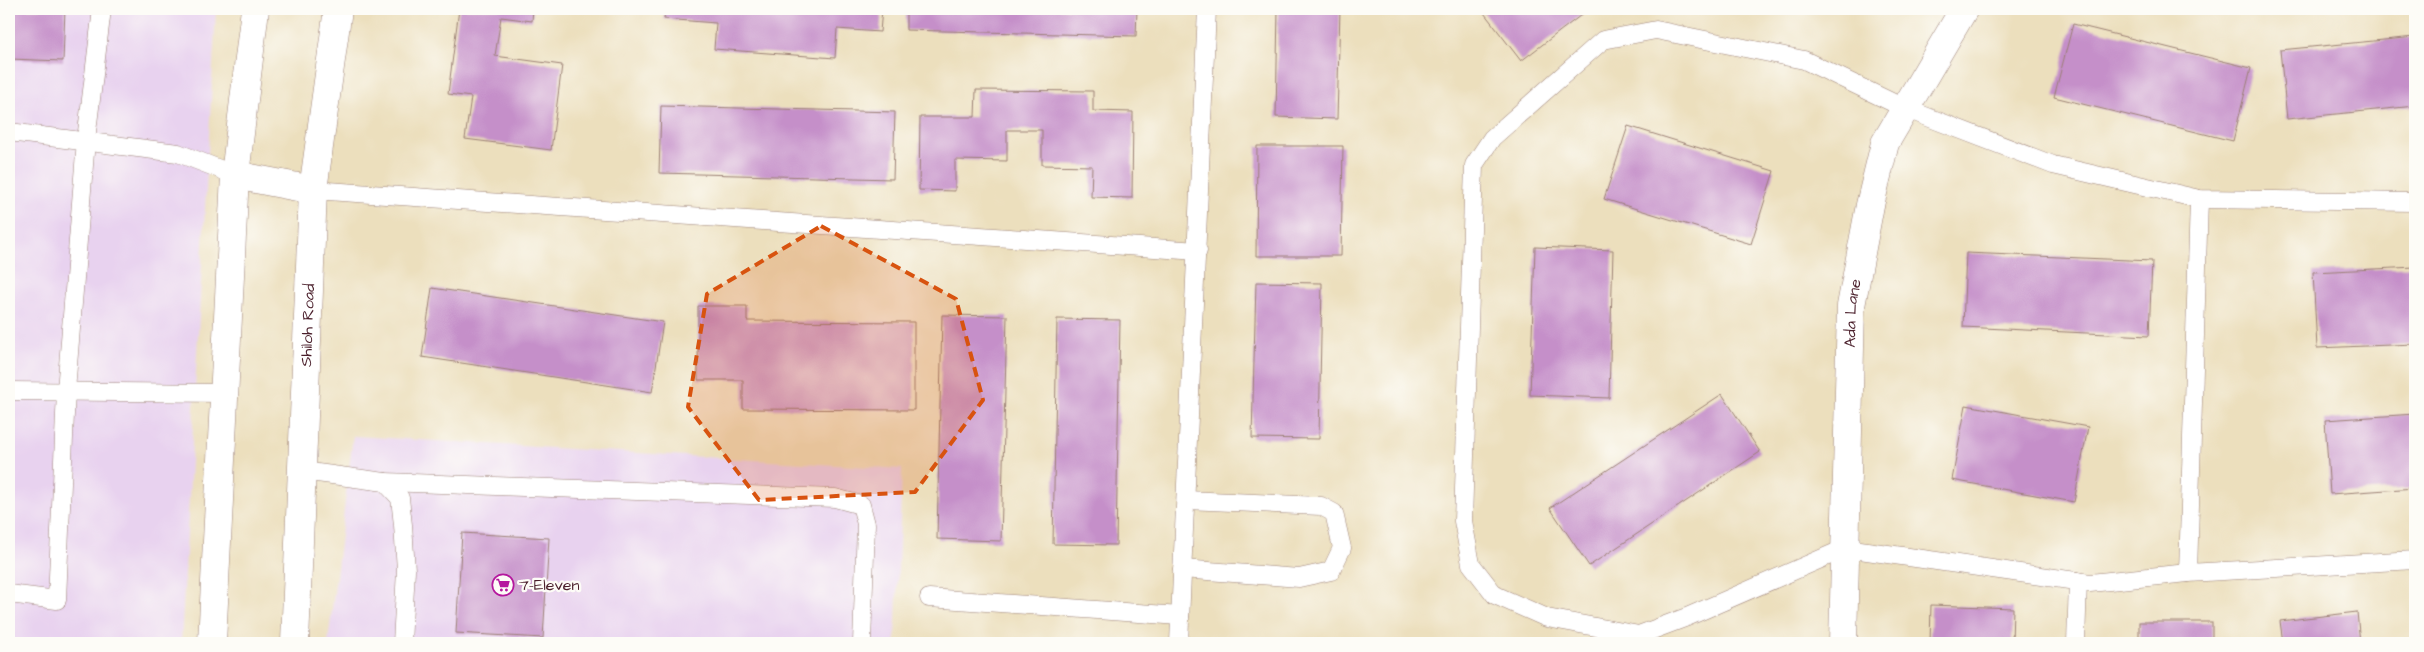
<svg xmlns="http://www.w3.org/2000/svg" width="2424" height="652" viewBox="0 0 2424 652" font-family="'Architects Daughter',sans-serif">
	<style>
		.built { fill: #e8d2ef }
		.building { fill: #c58fc9 }
		.lines { fill: none; stroke-linecap: round; stroke-linejoin: round }
		.service-casing { stroke: #9b7f74; stroke-width: 19 }
		.minor-casing { stroke: #9b7f74; stroke-width: 29 }
		.secondary-casing { stroke: #9b7f74; stroke-width: 29 }
		.service { stroke: #fff; stroke-width: 18 }
		.minor { stroke: #fff; stroke-width: 28 }
		.secondary { stroke: #fff; stroke-width: 28 }
		.marked { fill: #d8530f; fill-opacity: 0.2; stroke: #d8530f; stroke-width: 4; stroke-dasharray: 10 6; stroke-linejoin: round }
		.labels { text-anchor: middle; dominant-baseline: central; stroke-width: 4.5; stroke-linejoin: round; paint-order: stroke }
		.street-label { font-size: 16px; fill: #4a1f2b; stroke: #fdfcf7 }
		.poi-label { font-size: 16px; fill: #4a1f2b; stroke: #fdfcf7; text-anchor: start }
	</style>
	<rect width="100%" height="100%" fill="#fdfcf7"/>
	<filter id="ink" filterUnits="userSpaceOnUse"><feTurbulence type="fractalNoise" baseFrequency=".02" numOctaves="2"/><feDisplacementMap in="SourceGraphic" scale="10" xChannelSelector="R" yChannelSelector="G"/><feConvolveMatrix kernelMatrix="1 2 1 2 8 2 1 2 1" color-interpolation-filters="sRGB"/></filter>
	<filter id="wash" filterUnits="userSpaceOnUse"><feTurbulence type="fractalNoise" baseFrequency=".0096" numOctaves="4" result="noise"/><feDisplacementMap in="SourceGraphic" scale="20" xChannelSelector="R" yChannelSelector="G"/><feGaussianBlur stdDeviation="1.12" result="paint"/><feColorMatrix in="noise" values="0 0 0 0 0 0 0 0 0 0 0 0 0 0 0 0 0 1.4 0 .05"/><feComposite in="paint" operator="in"/></filter>
	<g filter="url(#wash)">
		<rect width="100%" height="100%" fill="#ecdfbd"/>
		<!-- built -->
		<g class="built">
			<path d="M9,9H216L181,643H9Z"/>
			<path d="M353,436L902,469L895,643H328Z"/>
		</g>
		<g id="blocks">
			<!-- building -->
			<g class="building">
				<path d="M9,9H65L63,61L9,59Z"/>
				<path d="M459,9H533L532,21L501,17L495,56L562,65L551,150L465,139L471,97L448,94Z"/>
				<path d="M665,9H882L880,32L837,29L835,58L714,49L716,23L664,19Z"/>
				<path d="M906,9H1137L1136,36L906,30Z"/>
				<path d="M1278,9H1340L1337,119L1276,117Z"/>
				<path d="M1481,9H1589L1521,61Z"/>
				<path d="M2073,24L2251,68L2233,141L2054,97Z"/>
				<path d="M2415,37V106L2287,119L2280,50Z"/>
				<path d="M976,90L1093,91V111L1133,112L1132,198L1091,197L1092,166L1042,165V130H1007V161L955,160V191L919,190L920,117H975Z"/>
				<path d="M661,106L895,112L893,179L659,173Z"/>
				<path d="M1628,126L1774,171L1751,244L1604,199Z"/>
				<path d="M1257,146H1343L1341,256H1256Z"/>
				<path d="M1535,247L1613,250L1609,398L1530,395Z"/>
				<path d="M1966,253L2152,261L2149,336L1963,327Z"/>
				<path d="M2415,267V344L2317,348L2313,272Z"/>
				<path d="M1256,282L1322,283L1319,439L1252,438Z"/>
				<path d="M432,288L663,322L652,392L422,357Z"/>
				<path d="M698,306H747V321L914,322V410L743,409V380H698Z"/>
				<path d="M942,315L1007,316L1001,541L937,539Z"/>
				<path d="M1057,319L1120,320L1116,545L1053,544Z"/>
				<path d="M1722,394L1760,452L1589,566L1550,508Z"/>
				<path d="M1966,405L2088,427L2074,502L1952,480Z"/>
				<path d="M2415,414V488L2330,494L2325,420Z"/>
				<path d="M462,533L549,538L543,638L456,633Z"/>
				<path d="M1931,605L2013,608L2012,643H1930Z"/>
				<path d="M2357,612L2360,643H2283L2280,621Z"/>
				<rect x="2139" y="622" width="73" height="21"/>
			</g>
		</g>
	</g>
	<g filter="url(#ink)">
		<use href="#blocks" fill-opacity="0" stroke="#9b7f74" stroke-width="1"/>
		<g class="lines">
			<!-- service casing -->
			<g class="service-casing">
				<g id="service">
					<path d="M9,132L178,153L235,175"/>
					<path d="M313,190L1198,251"/>
					<path d="M2415,202L2199,199L2053,165L1904,108L1804,60L1656,30L1603,40L1492,138L1474,165L1463,521L1471,564L1495,595L1547,618L1639,635L1687,617L1846,548L2090,583L2188,573L2415,560"/>
					<path d="M9,391L224,393"/>
					<path d="M302,471L385,482L400,498L403,525L406,570L402,643"/>
					<path d="M385,482L835,498L861,505L866,524L862,643"/>
					<path d="M1182,569L1299,578L1331,571L1342,548L1334,513L1321,506L1186,500"/>
					<path d="M2188,573L2199,199"/>
					<path d="M9,594L57,600L66,391L86,140L102,9"/>
					<path d="M929,598L1180,616"/>
					<path d="M1179,643L1207,9"/>
					<path d="M2076,643L2078,581"/>
				</g>
			</g>
			<!-- minor casing -->
			<g class="minor-casing">
				<g id="minor">
					<path id="s1" d="M1843,643L1851,306L1870,205L1885,143L1964,9"/>
				</g>
			</g>
			<!-- secondary casing -->
			<g class="secondary-casing">
				<g id="secondary">
					<path d="M235,175L313,190"/>
					<path d="M212,643L235,175L255,9"/>
					<path id="s2" d="M295,643L313,190L338,9"/>
				</g>
			</g>
			<!-- service -->
			<use href="#service" class="service"/>
			<!-- minor -->
			<use href="#minor" class="minor"/>
			<!-- secondary -->
			<use href="#secondary" class="secondary"/>
		</g>
	</g>
	<!-- marked area -->
	<path class="marked" d="M821,226L956,299L983,400L915,492L759,500L688,407L707,294Z"/>
	<!-- icons -->
	<defs>
		<g id="supermarket-ring" transform="scale(1.125)"><circle r="9.5" fill="#fdfcf7" stroke="#b5179e" stroke-width="1.5"/><path d="M-6-5.5h2.5l.6 2H6L4.5 2H-2.5L-4.4-4H-6ZM-1.5 3.2a1.3 1.3 0 1 0 .1 0ZM3 3.2a1.3 1.3 0 1 0 .1 0Z" fill="#b5179e"/></g>
	</defs>
	<g fill-rule="evenodd">
		<use href="#supermarket-ring" x="503" y="585"/>
	</g>
	<g class="labels">
		<!-- street labels -->
		<g class="street-label">
			<text stroke="none"><textPath href="#s1" startOffset="330">Ada Lane</textPath></text>
			<text stroke="none"><textPath href="#s2" startOffset="318">Shiloh Road</textPath></text>
		</g>
		<!-- poi labels -->
		<g class="poi-label">
			<text x="519" y="585">7-Eleven</text>
		</g>
	</g>
	<!-- margin -->
	<rect width="2424" height="652" fill="none" stroke="#fdfcf7" stroke-width="30"/>
</svg>
